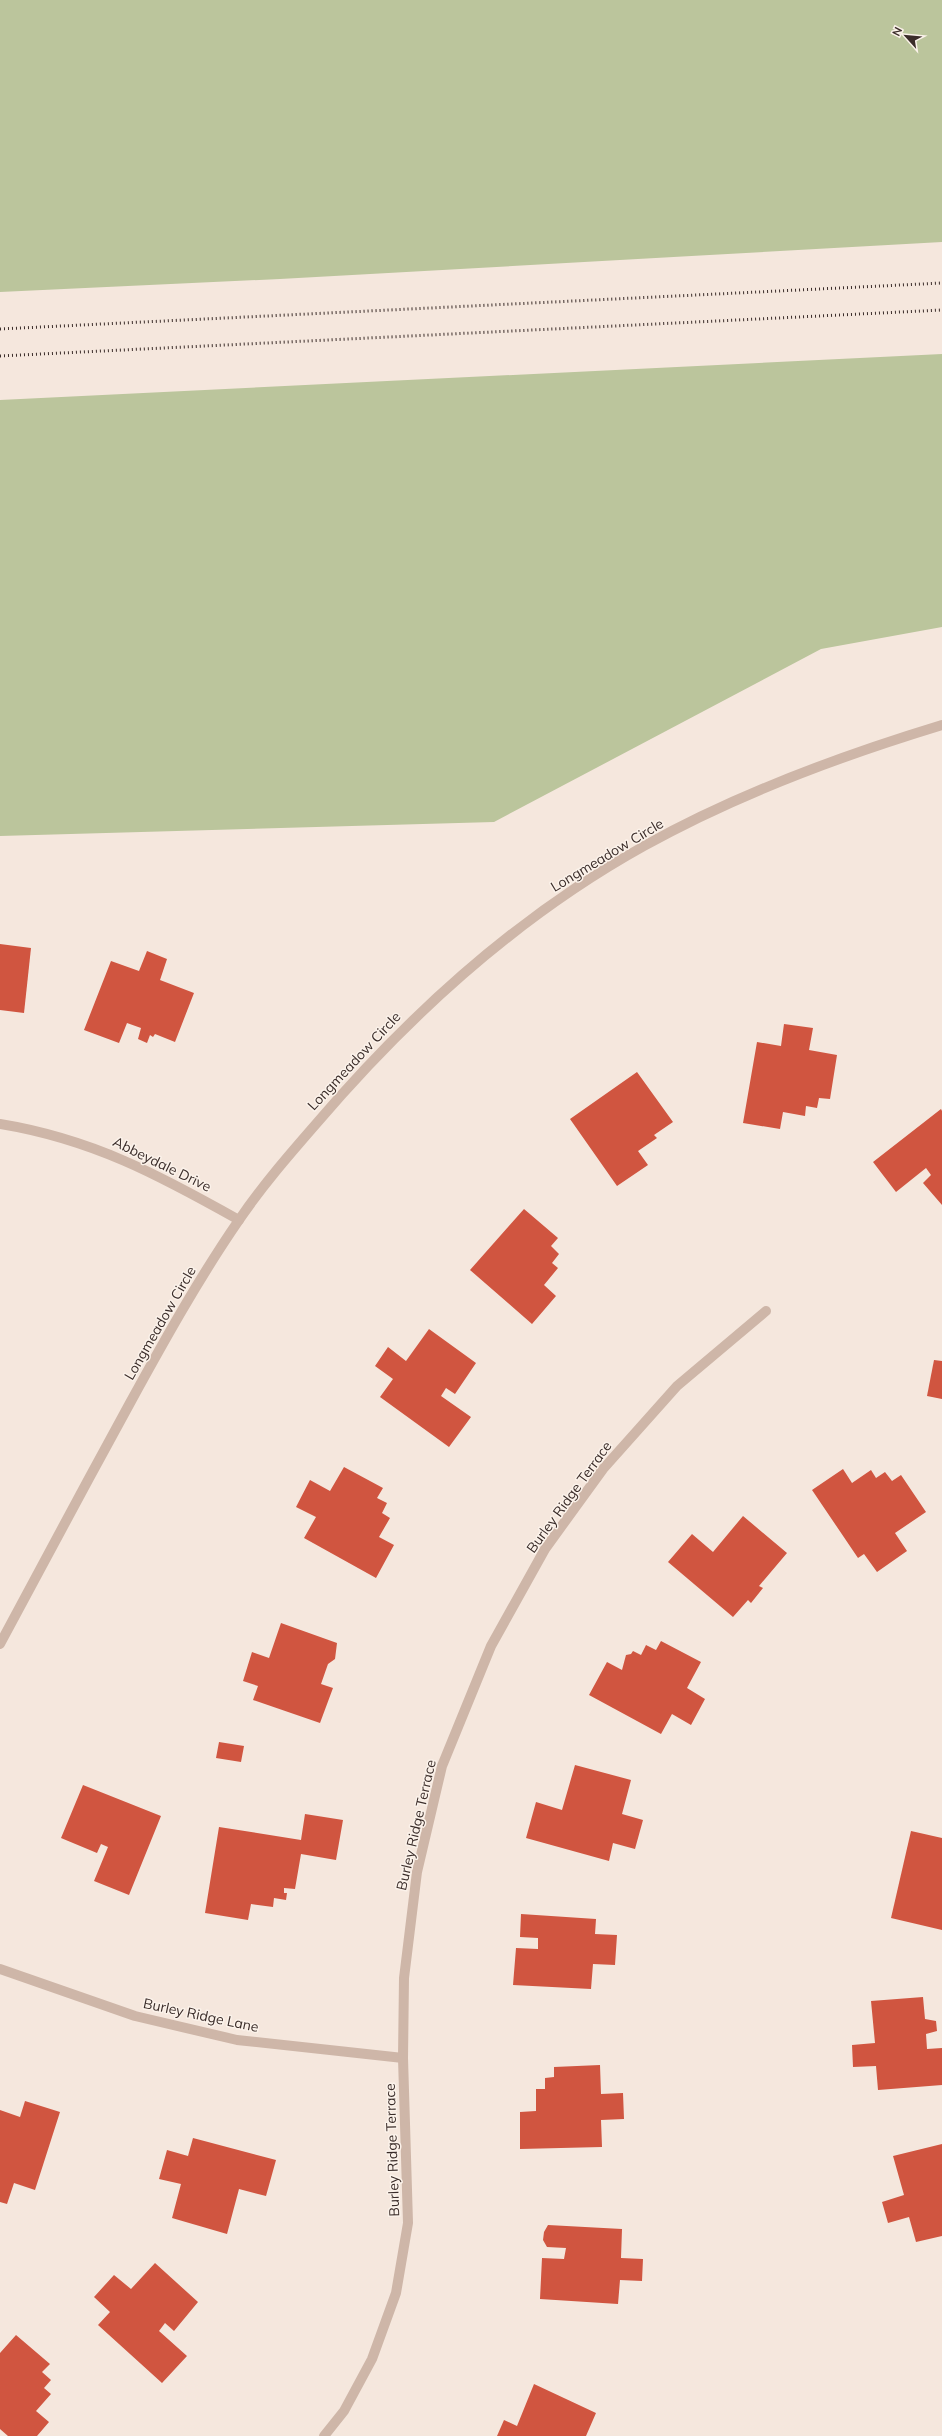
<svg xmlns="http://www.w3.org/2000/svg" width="942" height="2436" viewBox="0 0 942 2436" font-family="Mulish,sans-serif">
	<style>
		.green { fill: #bbc59c }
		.building { fill: #d05540 }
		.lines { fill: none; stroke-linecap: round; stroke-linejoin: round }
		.minor { stroke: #ceb6a8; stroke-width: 10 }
		.rail { stroke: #3a2c29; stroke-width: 3; stroke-dasharray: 1 3; stroke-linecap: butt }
		.labels { text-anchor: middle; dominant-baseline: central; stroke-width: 3; stroke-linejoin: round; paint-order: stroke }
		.street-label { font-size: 14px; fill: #3a2c29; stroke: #fbf2ea }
	</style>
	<rect width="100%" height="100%" fill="#f5e7dd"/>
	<!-- green -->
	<g class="green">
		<path d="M0,0H942V242L280,279L0,292Z"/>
		<path d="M942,354V627L821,649L494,822L0,836V400Z"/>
	</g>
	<!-- building -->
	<g class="building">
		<path d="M0,944L31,948L24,1013L0,1010Z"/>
		<path d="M147,951L167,959L160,980L194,993L175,1042L155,1034L153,1037L150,1035L147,1043L138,1039L141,1028L127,1023L119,1043L84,1030L111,961L139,971Z"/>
		<path d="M784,1024L813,1028L809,1050L837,1055L830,1099L819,1098L817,1108L806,1106L805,1116L783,1112L780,1129L743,1123L757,1042L781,1046Z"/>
		<path d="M637,1072L673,1122L654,1135L657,1138L638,1151L648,1165L617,1186L570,1119Z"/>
		<path d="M941,1109L942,1111V1205L923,1183L931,1175L926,1168L896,1192L873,1162Z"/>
		<path d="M524,1209L558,1238L551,1246L559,1254L552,1263L558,1268L544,1285L556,1296L532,1324L470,1270Z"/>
		<path d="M429,1329L476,1363L455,1394L446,1388L441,1396L471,1417L449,1447L380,1397L393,1379L375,1366L388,1347L406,1361Z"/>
		<path d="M934,1360L942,1361V1399L927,1396Z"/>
		<path d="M344,1467L383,1488L377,1498L387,1503L382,1513L390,1518L379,1537L394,1545L376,1578L304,1538L316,1517L296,1507L310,1480L330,1491Z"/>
		<path d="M843,1469L852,1483L871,1470L876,1478L885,1472L892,1481L901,1475L926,1512L895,1533L907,1551L877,1572L864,1554L858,1558L812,1490Z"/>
		<path d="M743,1516L787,1553L759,1586L763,1588L751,1603L748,1600L733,1617L668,1562L692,1534L713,1552Z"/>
		<path d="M281,1623L337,1643L335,1659L328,1664L321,1684L333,1688L320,1723L253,1700L258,1686L243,1681L252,1652L269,1658Z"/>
		<path d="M661,1641L701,1662L687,1688L705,1699L691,1725L672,1714L661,1734L589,1695L607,1662L622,1670L626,1655L631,1654L633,1651L641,1655L646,1645L656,1650Z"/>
		<path d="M219,1742L244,1746L241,1762L216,1758Z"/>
		<path d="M575,1765L631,1780L622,1814L643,1820L635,1849L613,1843L609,1861L526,1838L536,1802L562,1810Z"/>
		<path d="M83,1785L161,1816L129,1895L94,1881L108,1847L101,1844L97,1853L61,1838Z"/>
		<path d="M305,1814L343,1820L336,1860L301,1854L295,1889L284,1888V1893H287L286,1900L274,1898L273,1907L251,1904L248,1920L205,1913L219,1827L301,1840Z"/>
		<path d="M911,1831L942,1838V1930L891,1918Z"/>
		<path d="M521,1914L596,1919L595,1934L617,1935L615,1965L593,1964L591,1989L513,1985L516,1948L538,1949V1938L520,1937Z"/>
		<path d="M923,1997L925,2019L936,2021L937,2031L926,2034L927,2049L942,2048V2085L878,2090L876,2066L853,2067L852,2045L875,2043L871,2001Z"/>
		<path d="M600,2065L601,2094L623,2093L624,2119L601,2120L602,2147L520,2149V2112L536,2111V2089H545V2078L554,2077V2067Z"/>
		<path d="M25,2101L60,2112L35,2190L14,2183L7,2204L0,2202V2110L20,2117Z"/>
		<path d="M193,2138L276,2160L266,2196L239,2189L227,2234L172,2218L181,2184L159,2179L167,2150L188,2156Z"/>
		<path d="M942,2144V2236L916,2242L909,2217L888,2223L882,2202L904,2195L893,2156Z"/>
		<path d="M548,2225L622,2229L621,2258L643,2259L642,2281L620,2280L618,2304L540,2299L542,2258L564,2259L566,2248L547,2247L543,2240L544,2232Z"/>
		<path d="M155,2263L198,2302L174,2331L165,2323L159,2331L187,2356L162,2383L98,2325L110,2312L94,2297L114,2275L131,2289Z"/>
		<path d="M16,2335L50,2364L42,2372L51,2380L44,2388L51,2394L36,2411L49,2422L37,2436H8L0,2429V2353Z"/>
		<path d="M534,2384L596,2413L586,2436H497L504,2420L517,2426Z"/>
	</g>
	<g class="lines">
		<!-- minor -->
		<g class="minor">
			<path d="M0,1124C92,1139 159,1175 239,1220"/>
			<path d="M0,1644C43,1564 86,1483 130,1403C164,1341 199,1278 239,1220C262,1186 289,1155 316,1124C409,1015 518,916 644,846C737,794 840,756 942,725"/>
			<path d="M0,1969L135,2016L237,2040L403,2058"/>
			<path d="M324,2436L344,2411L372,2359L396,2293L408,2223L403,2058L404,1978L417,1872L442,1766L491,1646L545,1549L603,1469L677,1386L766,1311"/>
		</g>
		<!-- rail -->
		<g class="rail">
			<path d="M0,329L942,283"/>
			<path d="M0,356L942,310"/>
		</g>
	</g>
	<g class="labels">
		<!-- street labels -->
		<g class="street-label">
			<text transform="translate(607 855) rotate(-31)">Longmeadow Circle</text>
			<text transform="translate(354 1061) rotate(-47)">Longmeadow Circle</text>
			<text transform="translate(162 1164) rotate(26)">Abbeydale Drive</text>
			<text transform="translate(160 1323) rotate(-60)">Longmeadow Circle</text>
			<text transform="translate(569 1497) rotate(-54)">Burley Ridge Terrace</text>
			<text transform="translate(416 1825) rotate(-77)">Burley Ridge Terrace</text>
			<text transform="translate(201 2015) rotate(12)">Burley Ridge Lane</text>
			<text transform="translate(392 2150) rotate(-92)">Burley Ridge Terrace</text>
		</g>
	</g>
	<!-- north arrow -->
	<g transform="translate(906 36) rotate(297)" stroke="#fbf2ea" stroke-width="3" paint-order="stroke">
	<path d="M0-3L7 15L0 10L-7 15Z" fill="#3a2c29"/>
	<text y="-6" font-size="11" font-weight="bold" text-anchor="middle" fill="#3a2c29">N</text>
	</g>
</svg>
